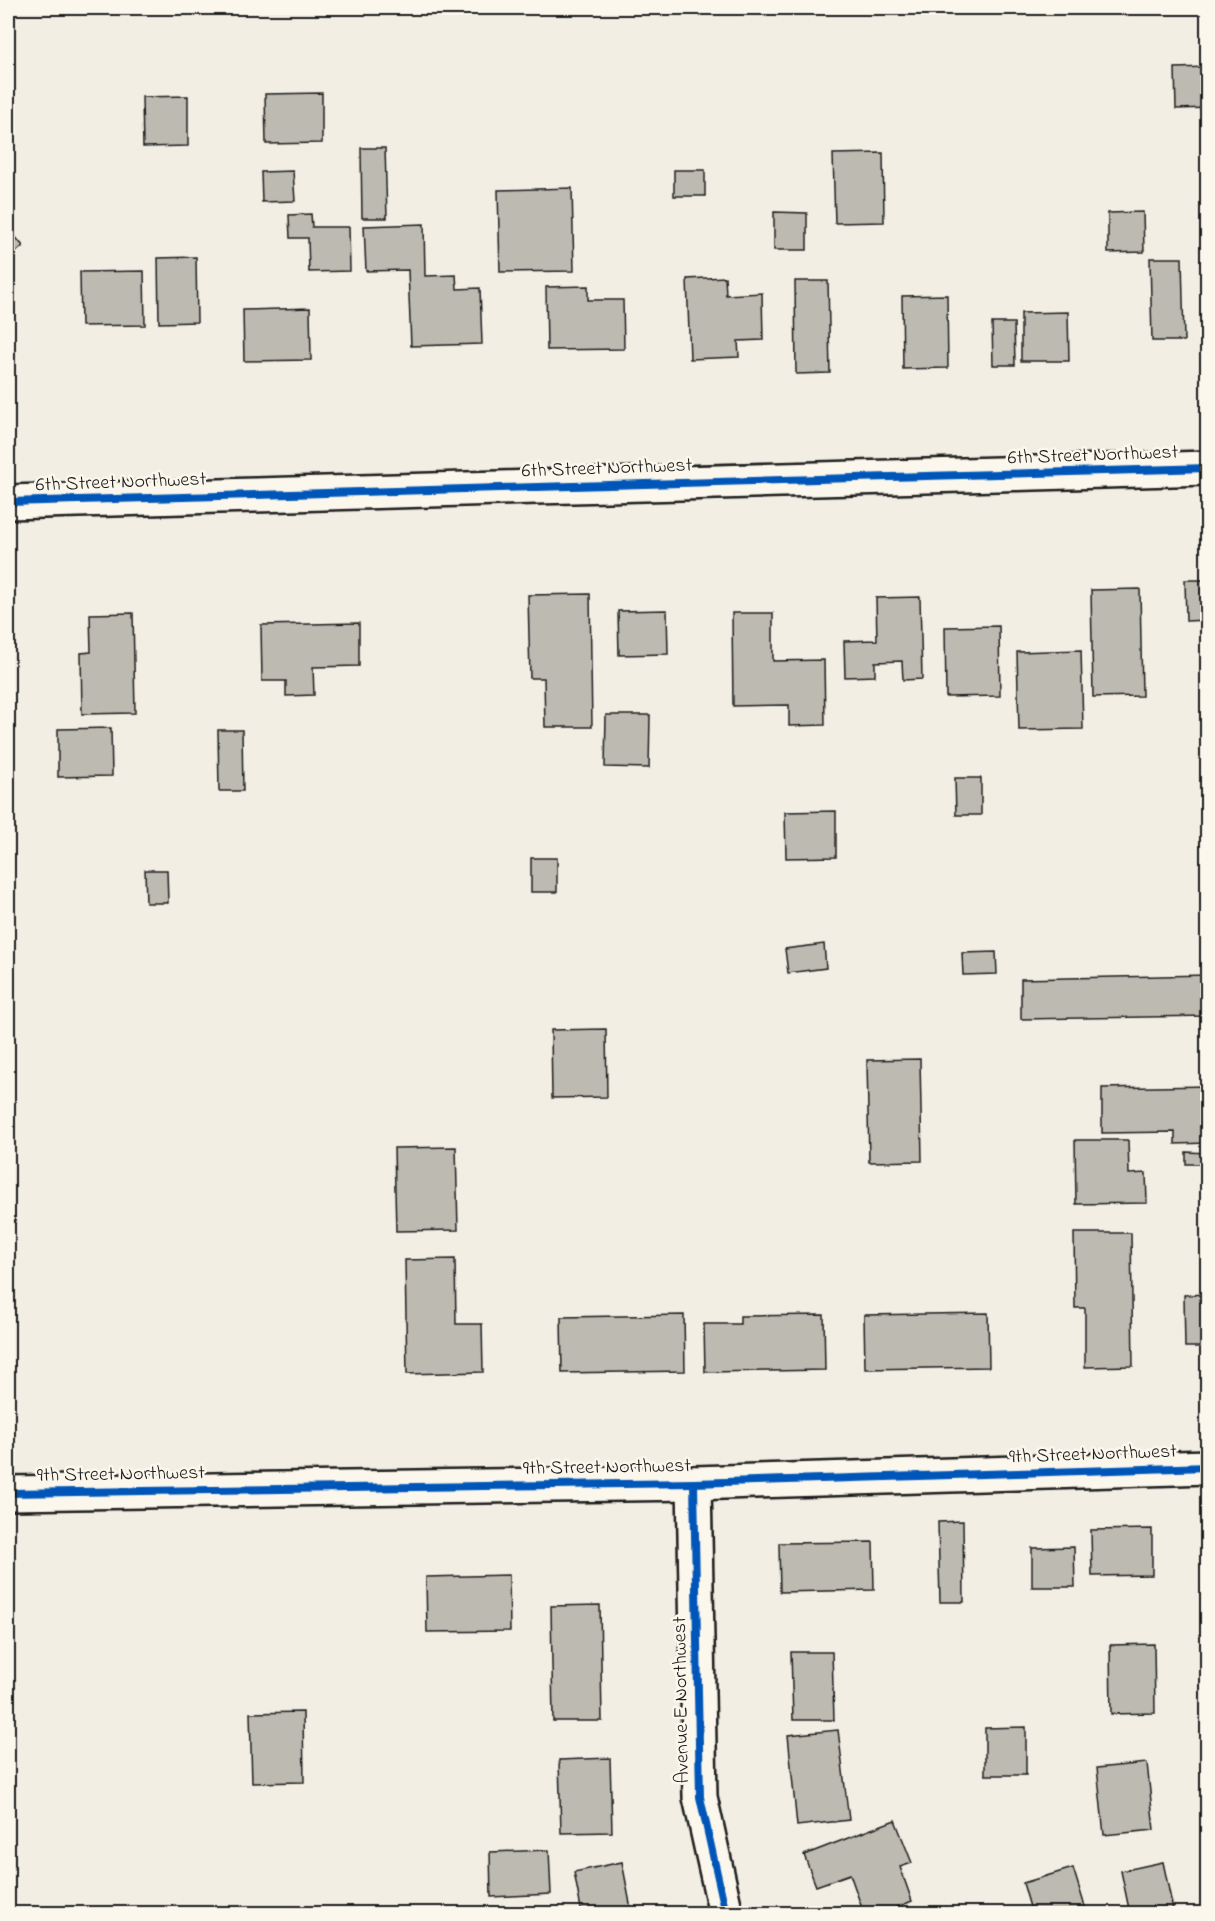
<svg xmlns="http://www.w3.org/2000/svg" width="1215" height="1921" viewBox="0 0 1215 1921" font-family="'Indie Flower',sans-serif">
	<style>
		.building { fill: #bdbab1; stroke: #1c1c1c; stroke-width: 1.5 }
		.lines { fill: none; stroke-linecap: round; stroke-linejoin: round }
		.minor-casing { stroke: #1c1c1c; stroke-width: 38 }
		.minor { stroke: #fbf7ec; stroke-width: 33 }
		.cycleway-casing { stroke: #fbf7ec; stroke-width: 11 }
		.cycleway { stroke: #0057b8; stroke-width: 8 }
		.labels { text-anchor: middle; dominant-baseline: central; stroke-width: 5; stroke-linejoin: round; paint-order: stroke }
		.street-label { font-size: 20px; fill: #1c1c1c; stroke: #fbf7ec }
	</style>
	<rect width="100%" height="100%" fill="#f2eee4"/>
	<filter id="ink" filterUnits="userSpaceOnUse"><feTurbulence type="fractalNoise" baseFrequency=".0167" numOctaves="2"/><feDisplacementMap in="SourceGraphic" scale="12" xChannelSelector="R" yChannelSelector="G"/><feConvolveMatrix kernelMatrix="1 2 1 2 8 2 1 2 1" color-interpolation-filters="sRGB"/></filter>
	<g filter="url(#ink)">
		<!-- building -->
		<g class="building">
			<path d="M1208,67V108L1176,109L1175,68Z"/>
			<path d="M322,93V143L266,144L265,94Z"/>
			<path d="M188,96V146L143,147L142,97Z"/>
			<path d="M361,148H385L387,218H362Z"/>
			<path d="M883,153L884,222L835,223L833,154Z"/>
			<rect x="674" y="170" width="31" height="26"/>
			<path d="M293,171L295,201L262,202L261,172Z"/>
			<path d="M572,188L574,271L500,272L498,190Z"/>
			<path d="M774,212L807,213V250H774Z"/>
			<path d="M1143,212L1144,252L1108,253V213Z"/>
			<path d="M311,214L312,227H349L350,271L309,272L308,238H290L289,215Z"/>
			<path d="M424,224L425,276L456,275L457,289L480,288L482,344L411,346L408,270L366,271L364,226Z"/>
			<path d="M8,228L23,246L8,259Z"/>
			<path d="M196,257L197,322L159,323L158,258Z"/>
			<path d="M1150,258H1182L1184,341H1152Z"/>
			<path d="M144,271L145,325L81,326L80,272Z"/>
			<path d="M725,277L726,295L762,293L763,340L738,341L739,357L690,359L687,279Z"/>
			<path d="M795,281H828L830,373L796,374Z"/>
			<path d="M588,286V300H623L624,349L547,350L546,287Z"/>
			<path d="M1204,289H1208V340H1205Z"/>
			<path d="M947,295L948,368L903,369L902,296Z"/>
			<path d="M310,308L311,360L244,361L243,310Z"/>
			<path d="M1068,312L1069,361H1021V313Z"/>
			<path d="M992,323H1014L1015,365H993Z"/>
			<path d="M1185,580H1208V620L1186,621Z"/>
			<path d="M1140,589L1142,696L1093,697L1091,590Z"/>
			<path d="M590,594L592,727H545L544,678H530L528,595Z"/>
			<path d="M920,597L922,679L903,680L902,661L875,662V676L845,677L844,641L877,640L876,598Z"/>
			<path d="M667,610L668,654L619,655L618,611Z"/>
			<path d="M133,613L135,713L82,714L81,653L91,652L90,614Z"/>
			<path d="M732,613H773V661L824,660L825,725L789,726V705L733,706Z"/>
			<path d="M359,623V666L313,667L314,695L286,696V681H262L261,625Z"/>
			<path d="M999,626L1000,696L946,697L945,627Z"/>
			<path d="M1081,650L1083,729L1019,730L1017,652Z"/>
			<path d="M606,715H650L649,768L605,767Z"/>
			<path d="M111,728L112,776L58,777V729Z"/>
			<path d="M218,730H242L243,791H219Z"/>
			<path d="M955,778H981V815H956Z"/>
			<path d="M836,811V857L786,858L785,812Z"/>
			<rect x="531" y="858" width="26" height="34"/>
			<path d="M145,870H167L168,903H146Z"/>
			<path d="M824,944L826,968L788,973L785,949Z"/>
			<path d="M996,952L997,974L963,975L962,953Z"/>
			<path d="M1208,975V1016L1021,1019V979Z"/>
			<path d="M606,1029L607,1097L552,1098L551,1030Z"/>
			<path d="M920,1059L922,1161L869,1162L867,1060Z"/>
			<path d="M1208,1086V1143L1175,1144V1132L1102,1133V1088Z"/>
			<path d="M1075,1140H1128L1129,1174L1146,1173L1147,1203L1076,1204Z"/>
			<path d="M456,1147L458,1230L396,1231L394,1148Z"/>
			<path d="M1186,1152L1208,1153V1164H1186Z"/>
			<path d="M1074,1233H1131L1133,1366L1085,1367V1308H1075Z"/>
			<path d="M455,1259L456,1324H482L483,1372L407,1374L405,1260Z"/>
			<path d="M1208,1294V1347H1185L1184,1295Z"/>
			<path d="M988,1313L989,1367L865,1369L864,1315Z"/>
			<path d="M684,1315L685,1371L562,1373L561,1317Z"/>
			<path d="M824,1315L825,1370L705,1372L704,1324H740V1316Z"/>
			<path d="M963,1521L964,1602H940L938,1522Z"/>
			<path d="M1152,1529V1575L1092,1576L1091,1530Z"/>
			<path d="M873,1542L874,1590L780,1592L779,1543Z"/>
			<path d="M1074,1547L1075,1587H1032V1548Z"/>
			<path d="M509,1575L510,1631L427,1632L426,1577Z"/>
			<path d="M600,1605L602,1721H553L551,1606Z"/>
			<path d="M1154,1644L1155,1713L1111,1714L1110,1645Z"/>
			<path d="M791,1652H832L834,1720H793Z"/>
			<path d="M303,1712L304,1782L252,1783L250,1713Z"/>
			<path d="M1026,1727V1775H985V1728Z"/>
			<path d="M838,1730L849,1820L797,1826L788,1735Z"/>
			<path d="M610,1758L612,1832L561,1833L559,1760Z"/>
			<path d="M1147,1763L1154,1830L1104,1835L1097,1768Z"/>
			<path d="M895,1820L912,1863L900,1867L912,1901L881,1914H864L850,1874L816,1886L804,1855Z"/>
			<path d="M549,1850L551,1894L491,1897L490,1852Z"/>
			<path d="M622,1862L632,1914H582L574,1872Z"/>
			<path d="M1163,1862L1174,1914H1130L1121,1871Z"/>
			<path d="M1073,1868L1087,1913L1032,1914L1023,1883Z"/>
		</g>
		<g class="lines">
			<!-- minor casing -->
			<g class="minor-casing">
				<g id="minor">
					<path d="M8,502L1208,468"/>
					<path d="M694,1483L700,1797L726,1914"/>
					<path d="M8,1493L694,1483L1208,1467"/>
				</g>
			</g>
			<!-- minor -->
			<use href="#minor" class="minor"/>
			<!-- cycleway casing -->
			<g class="cycleway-casing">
				<g id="cycleway">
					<path d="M8,502L1208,468"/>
					<path d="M694,1483L700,1797L726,1914"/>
					<path d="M8,1493L694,1483L1208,1467"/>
				</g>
			</g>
			<!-- cycleway -->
			<use href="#cycleway" class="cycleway"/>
		</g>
	</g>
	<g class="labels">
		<!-- street labels -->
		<g class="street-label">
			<text transform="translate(1093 456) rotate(-2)">6th Street Northwest</text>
			<text transform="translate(607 469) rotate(-2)">6th Street Northwest</text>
			<text transform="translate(121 483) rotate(-2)">6th Street Northwest</text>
			<text transform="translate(1093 1455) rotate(-2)">9th Street Northwest</text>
			<text transform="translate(607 1468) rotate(-1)">9th Street Northwest</text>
			<text transform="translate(121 1475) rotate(-1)">9th Street Northwest</text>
			<text transform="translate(682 1700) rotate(-91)">Avenue E Northwest</text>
		</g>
	</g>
	<!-- margin -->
	<rect width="1215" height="1921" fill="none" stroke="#fbf7ec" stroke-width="30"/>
	<rect x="15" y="15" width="1185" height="1891" fill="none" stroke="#1c1c1c" stroke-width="2" filter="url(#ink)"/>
</svg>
